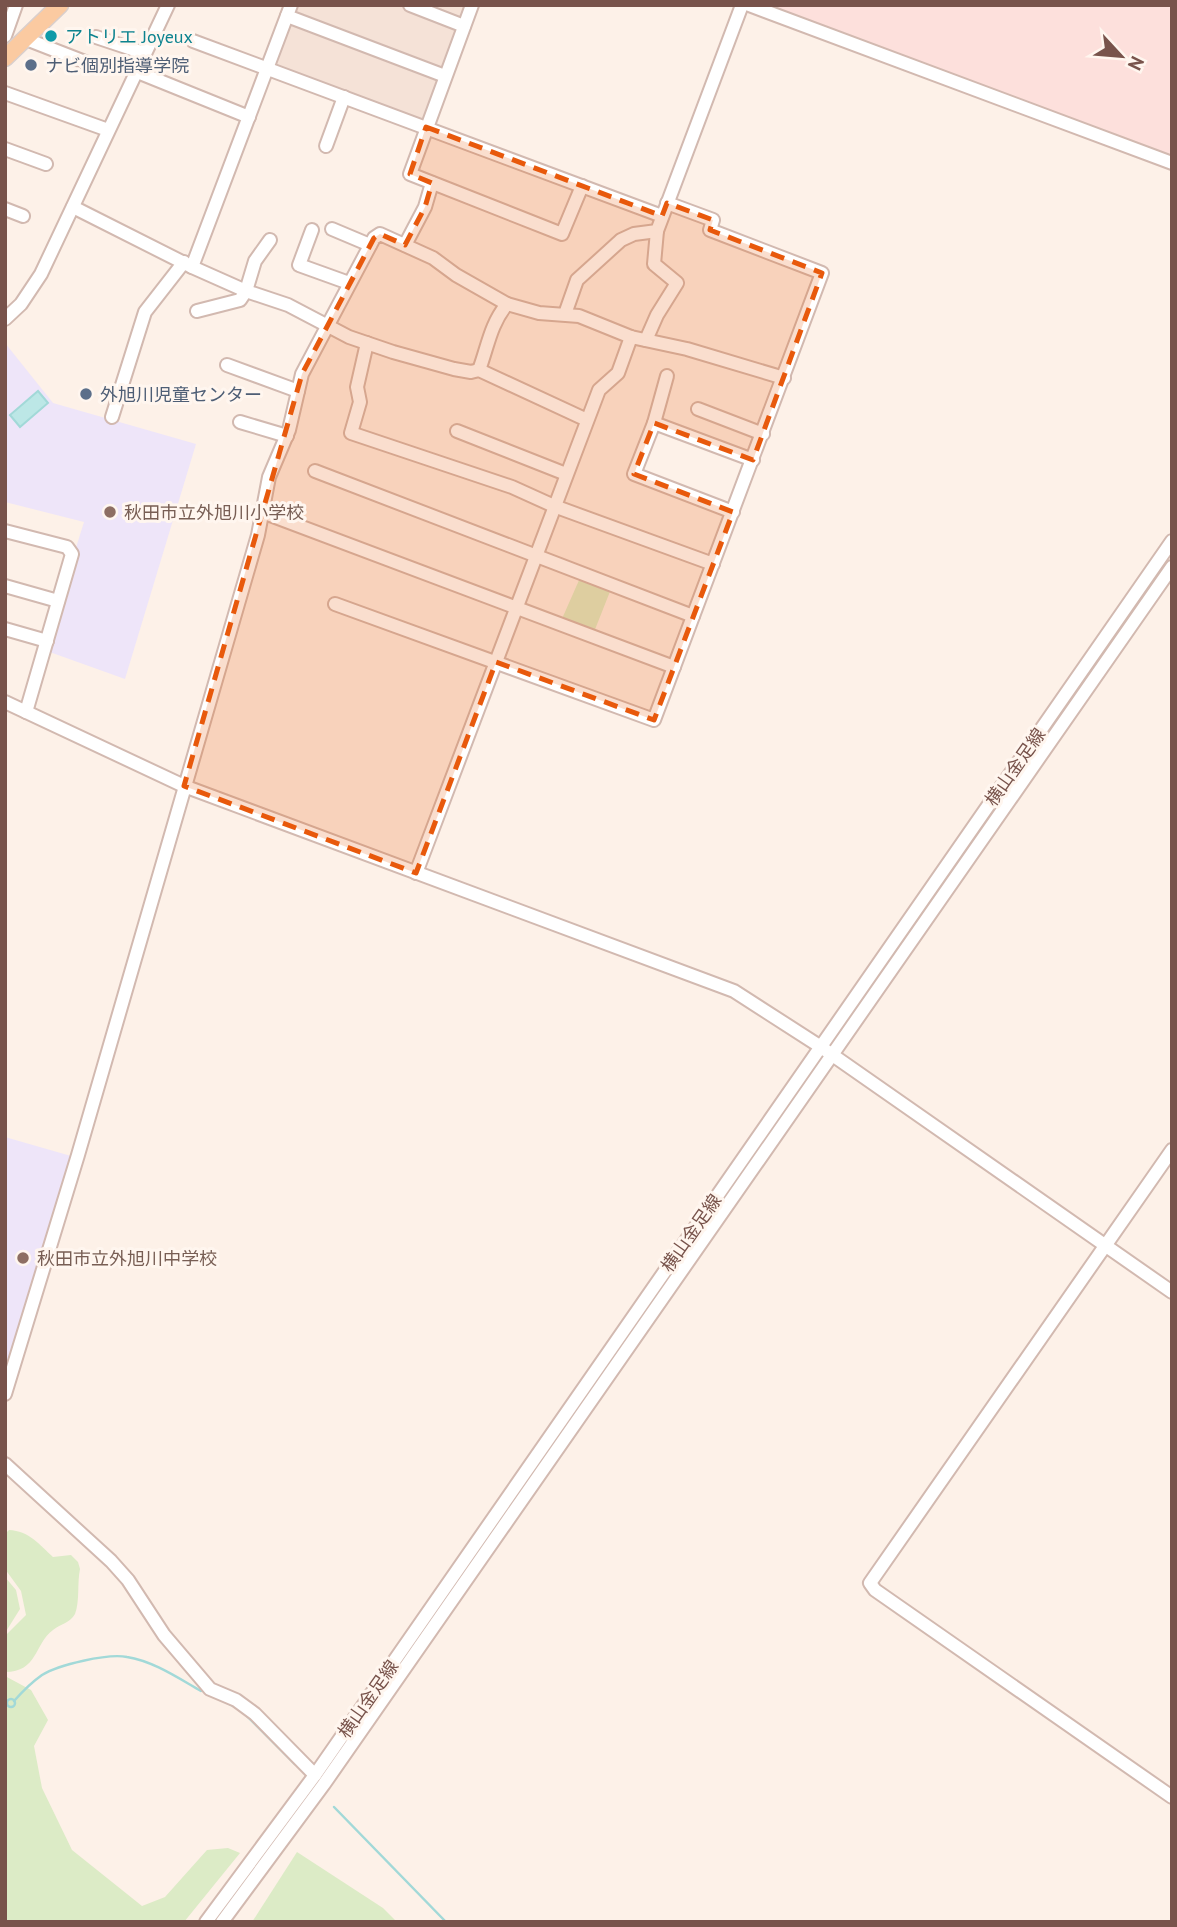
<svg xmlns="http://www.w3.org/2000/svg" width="1177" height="1927" viewBox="0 0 1177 1927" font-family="'PT Sans','Noto Sans JP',sans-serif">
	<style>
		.residential { fill: #f5e2d7 }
		.commercial { fill: #fde0dc }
		.education { fill: #eee5f9 }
		.green { fill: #dcebc6 }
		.water { fill: #bce7e6; stroke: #a2d9d8; stroke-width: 2 }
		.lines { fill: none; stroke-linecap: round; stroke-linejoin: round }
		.stream { stroke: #a2d9d8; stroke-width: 2.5 }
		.minor-casing { stroke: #d2b9b0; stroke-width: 16 }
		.major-casing { stroke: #d9cfcd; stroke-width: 19 }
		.minor { stroke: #fff; stroke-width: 12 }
		.major { stroke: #fbcaa1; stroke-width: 16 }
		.marked { fill: #e8590c; fill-opacity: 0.2; stroke: #e8590c; stroke-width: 5; stroke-dasharray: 14 9; stroke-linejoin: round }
		.culture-dot { fill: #0f9aa8; stroke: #fff6ef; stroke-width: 2.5 }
		.service-dot { fill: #5c6f8a; stroke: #fff6ef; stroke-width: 2.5 }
		.education-dot { fill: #8d6e63; stroke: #fff6ef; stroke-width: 2.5 }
		.labels { text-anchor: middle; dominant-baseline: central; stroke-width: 6; stroke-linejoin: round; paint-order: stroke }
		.culture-label { font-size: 18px; fill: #0d838f; stroke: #fff6ef; text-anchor: start }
		.service-label { font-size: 18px; fill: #4e5e75; stroke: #fff6ef; text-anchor: start }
		.education-label { font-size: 18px; fill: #785e54; stroke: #fff6ef; text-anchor: start }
		.street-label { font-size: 18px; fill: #78534b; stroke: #fff6ef }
	</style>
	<rect width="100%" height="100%" fill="#fdf1e8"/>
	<!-- residential -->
	<path class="residential" d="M290,5H472L426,127L267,68Z"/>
	<!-- commercial -->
	<path class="commercial" d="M766,5H1172V155Z"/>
	<!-- education -->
	<g class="education">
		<path d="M5,343L53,403L196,444L125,679L44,650L84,522L5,502Z"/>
		<path d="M5,1137L71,1156L9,1361L5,1360Z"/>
	</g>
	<!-- green -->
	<g class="green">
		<path d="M580,578L611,589L594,632L561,621Z"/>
		<path d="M9,1530C29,1531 39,1544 53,1557L71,1555L78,1562L80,1569C77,1583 80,1601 75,1614C70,1623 60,1624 53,1630C34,1644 38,1672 5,1672V1636L26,1615L21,1591L5,1569V1534Z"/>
		<path d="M5,1577L16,1590L20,1609L5,1633Z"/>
		<path d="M5,1676L31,1690L48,1720L34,1746L42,1788L72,1850L142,1906L165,1897L207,1850L228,1848L240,1853L184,1922H5Z"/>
		<path d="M297,1852L383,1908L397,1922H252Z"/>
	</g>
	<!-- water -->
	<path class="water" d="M38,391L48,403L20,427L10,415Z"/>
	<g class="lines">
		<!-- stream -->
		<g class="stream">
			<circle cx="11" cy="1703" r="4"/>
			<path d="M14,1701C22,1692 32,1682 42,1675C58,1665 108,1653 127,1657C153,1661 178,1678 201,1691"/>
			<path d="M223,1701L235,1707"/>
			<path d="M246,1715L295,1764"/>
			<path d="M334,1807L446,1922"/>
		</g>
		<!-- minor casing -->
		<g class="minor-casing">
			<g id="minor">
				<path d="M410,5L464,26"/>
				<path d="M472,5L410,174L562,234L582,186"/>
				<path d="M749,5L1172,163"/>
				<path d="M287,16L445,76"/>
				<path d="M5,36L16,5"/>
				<path d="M96,37L144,53"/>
				<path d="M26,39L85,62"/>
				<path d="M193,41L662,216"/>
				<path d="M135,71L249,117"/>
				<path d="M5,93L108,130"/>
				<path d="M326,146L344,97"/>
				<path d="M5,149L46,164"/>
				<path d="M73,207L192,267L246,291L288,305L349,337L393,352L454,369L471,372L479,370L587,420"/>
				<path d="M5,209L23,216"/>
				<path d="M332,229L370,245"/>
				<path d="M312,230L299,265L349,283"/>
				<path d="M405,245L425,207L432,183"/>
				<path d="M192,267L291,5"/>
				<path d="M197,311L240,300L246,291L255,261L270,240"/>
				<path d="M565,314L577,280L621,240L634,234L657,231L742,5"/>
				<path d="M5,319L21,304L41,274L168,5"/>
				<path d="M646,340L657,315L677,283L654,264L657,231"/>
				<path d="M367,343L357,387L360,402L351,433L512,487L554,506L713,564"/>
				<path d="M227,365L298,391"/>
				<path d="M479,370C488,346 490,325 507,304"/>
				<path d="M698,409L763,434"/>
				<path d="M112,417L145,312L184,262"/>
				<path d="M240,422L287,436"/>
				<path d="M654,423L667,376"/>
				<path d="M457,431L566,474"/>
				<path d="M315,471L693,616"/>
				<path d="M262,512L674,667"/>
				<path d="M733,512L634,474L654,423L753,460"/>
				<path d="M5,531L67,547L72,554L26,712"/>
				<path d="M5,586L58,601"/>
				<path d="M335,604L654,720L822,273L710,230L713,220L667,203"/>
				<path d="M5,629L47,641"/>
				<path d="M5,702L184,786L734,991L821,1047L1172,1292"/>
				<path d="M416,873L599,390L618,373L631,337"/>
				<path d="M1172,1150L870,1583L875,1590L1172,1797"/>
				<path d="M5,1394L78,1155L258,535L269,477L289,430L302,374L374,238L380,234L433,258L456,275L507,304L539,313L579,316L631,337L687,349L784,378"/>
				<path d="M5,1464L111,1561L128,1580L164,1635L210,1689L236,1700L255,1714L315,1775"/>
				<path d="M206,1922L315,1775L1172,541"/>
				<path d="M222,1922L324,1784L1172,567"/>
			</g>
		</g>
		<!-- major casing -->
		<g class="major-casing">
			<path id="major" d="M5,58L60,5"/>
		</g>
		<!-- minor -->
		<use href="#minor" class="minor"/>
		<!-- major -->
		<use href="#major" class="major"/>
	</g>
	<!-- marked area -->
	<path class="marked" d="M426,127L662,216L667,203L713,220L710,230L822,273L753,460L654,423L634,474L733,512L654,720L496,662L416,873L184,786L302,374L374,238L380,234L405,245L425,207L432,183L410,174Z"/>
	<!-- markers -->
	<circle class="culture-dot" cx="51" cy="36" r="7"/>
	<g class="service-dot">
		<circle cx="31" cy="65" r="7"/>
		<circle cx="86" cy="394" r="7"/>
	</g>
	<g class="education-dot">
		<circle cx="110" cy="512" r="7"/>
		<circle cx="23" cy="1258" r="7"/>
	</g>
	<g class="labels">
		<!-- culture labels -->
		<g class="culture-label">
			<text x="65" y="36">アトリエ Joyeux</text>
		</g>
		<!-- service labels -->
		<g class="service-label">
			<text x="45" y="65">ナビ個別指導学院</text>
			<text x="100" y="394">外旭川児童センター</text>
		</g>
		<!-- education labels -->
		<g class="education-label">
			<text x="124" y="512">秋田市立外旭川小学校</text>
			<text x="37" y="1258">秋田市立外旭川中学校</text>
		</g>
		<!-- street labels -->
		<g class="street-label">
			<text transform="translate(1015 767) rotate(-55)">横山金足線</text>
			<text transform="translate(691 1233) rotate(-55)">横山金足線</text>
			<text transform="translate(368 1699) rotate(-55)">横山金足線</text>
		</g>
	</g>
	<!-- border -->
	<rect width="1177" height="1927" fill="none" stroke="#78534b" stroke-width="14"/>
	<!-- north arrow -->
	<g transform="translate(1121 56) rotate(116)" stroke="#fff6ef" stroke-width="5" paint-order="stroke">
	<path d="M0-5L12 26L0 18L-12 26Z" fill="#78534b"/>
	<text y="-10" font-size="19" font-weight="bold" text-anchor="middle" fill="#78534b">N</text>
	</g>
</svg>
